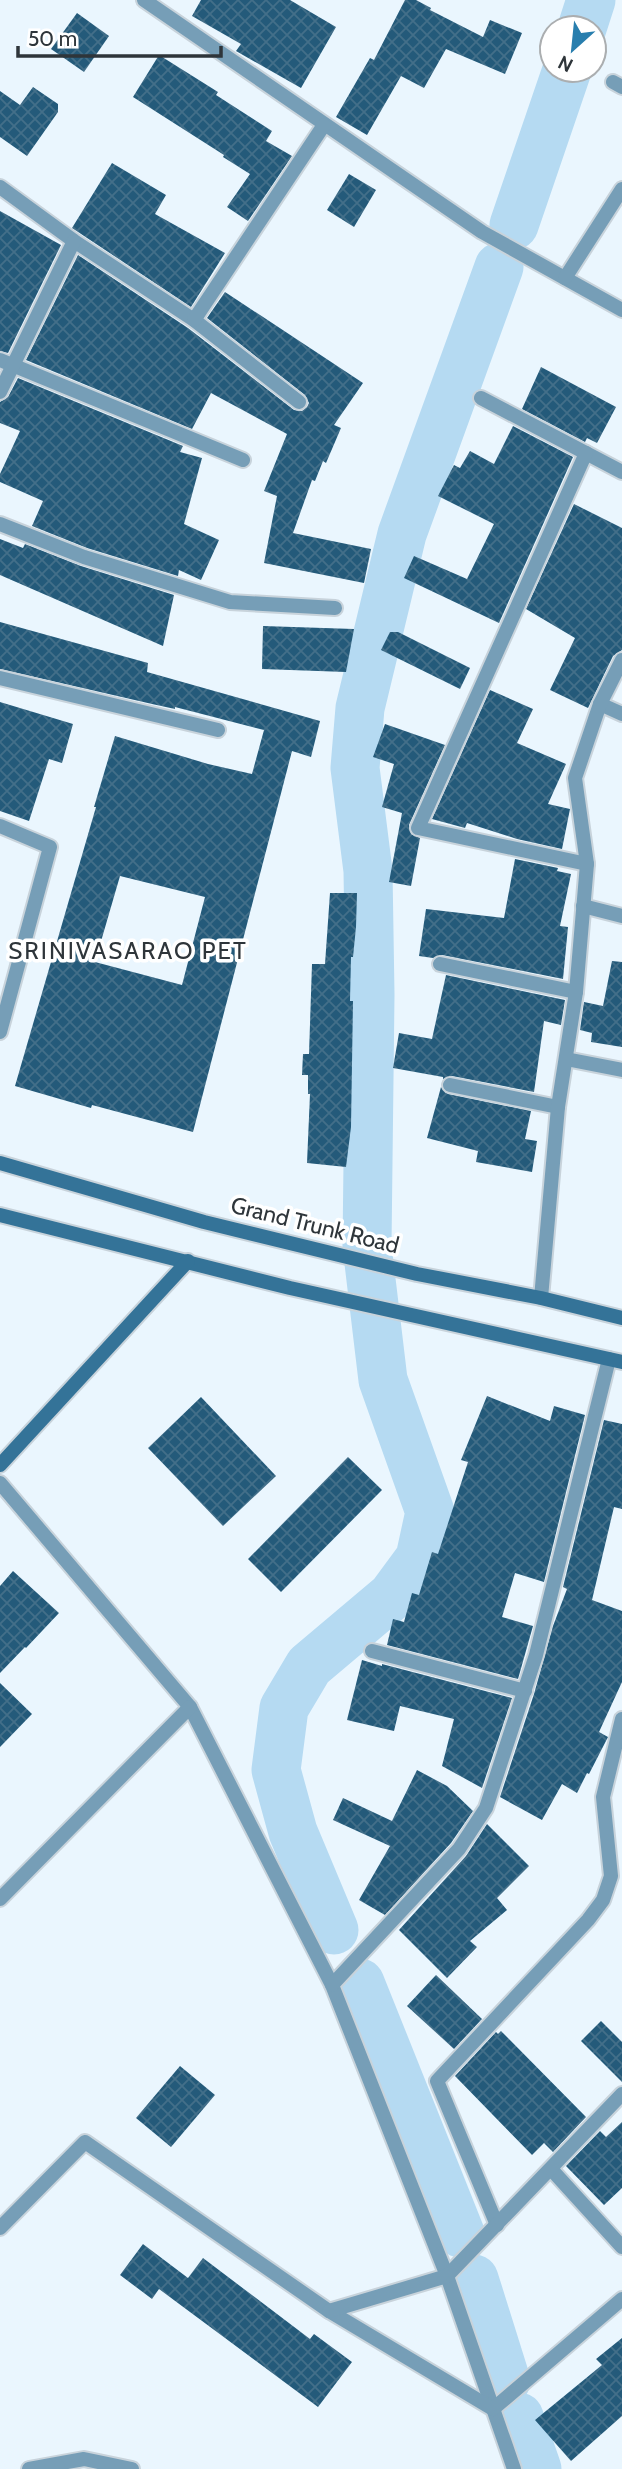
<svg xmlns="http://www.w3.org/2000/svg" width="622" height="2469" viewBox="0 0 622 2469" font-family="Cabin,sans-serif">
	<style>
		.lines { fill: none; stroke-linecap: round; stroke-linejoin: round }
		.river { stroke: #b5daf2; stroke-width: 49 }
		.building { fill: url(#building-cross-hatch); fill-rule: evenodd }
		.lane-casing { stroke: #c8d3db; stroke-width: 18 }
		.street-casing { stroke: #c8d3db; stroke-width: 18 }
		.secondary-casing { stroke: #c8d3db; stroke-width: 18 }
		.lane { stroke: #769eb7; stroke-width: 14 }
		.street { stroke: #769eb7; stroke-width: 14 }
		.secondary { stroke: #347398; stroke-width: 14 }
		.labels { text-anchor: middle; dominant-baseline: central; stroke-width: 7; stroke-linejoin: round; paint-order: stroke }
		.street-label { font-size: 23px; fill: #2e353a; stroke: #fff }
		.neighbourhood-label { font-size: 24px; letter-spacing: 2px; fill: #2e353a; stroke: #fff }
	</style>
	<defs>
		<pattern id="building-cross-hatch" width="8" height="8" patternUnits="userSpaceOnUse" patternTransform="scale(1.75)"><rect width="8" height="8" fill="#245a7a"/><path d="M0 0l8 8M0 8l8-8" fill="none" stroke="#436f89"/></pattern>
	</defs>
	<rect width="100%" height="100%" fill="#eaf6fe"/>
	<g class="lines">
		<!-- river -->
		<g class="river">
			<path d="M582,28L591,0"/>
			<path d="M514,225L567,70"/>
			<path d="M334,1930L293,1832L276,1770L284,1708L309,1666L392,1596L420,1558L430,1512L383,1380L367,1246L370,995L368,871L355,768L360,708L402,534L499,267"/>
			<path d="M360,1983L460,2233"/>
			<path d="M474,2279L506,2381"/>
			<path d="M519,2417L537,2469"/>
		</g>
	</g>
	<!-- building -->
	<g class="building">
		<path d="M201,0H290L336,27L301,88L236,51L241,44L192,16Z"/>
		<path d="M405,0H416L431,8L430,10L483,37L490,20L522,33L505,74L446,49L424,88L401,76L367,135L336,117L370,58L374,60Z"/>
		<path d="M77,13L109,36L84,72L51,49Z"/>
		<path d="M159,55L218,92L216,95L272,131L266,141L292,156L248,221L227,207L250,174L223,157L224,155L133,97Z"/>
		<path d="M33,87L58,104V112L27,156L0,137V91L20,105Z"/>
		<path d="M112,163L166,195L155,214L225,253L191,307L72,228Z"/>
		<path d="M349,174L376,190L354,227L327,210Z"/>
		<path d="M0,211L61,245L8,353L0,351Z"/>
		<path d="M78,255L188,328L294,410L302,411L307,407L309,403L305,395L207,318L225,292L363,383L334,425L341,428L326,463L323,461L315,481L312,480L293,533L371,549L364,583L264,563L277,496L264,491L287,434L211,393L192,429L26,360Z"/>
		<path d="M541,367L616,407L597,443L587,438L585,442L522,409Z"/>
		<path d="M18,378L183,446L180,452L202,458L184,524L219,540L201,580L179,570L178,576L87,548L32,526L43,501L0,482V474L20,431L0,423V402L8,397Z"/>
		<path d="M513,426L573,457L499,623L404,578L414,556L467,579L494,524L438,496L454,465L460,468L470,451L494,464Z"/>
		<path d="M574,504L622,528V650L613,656L588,708L550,690L575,638L526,609Z"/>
		<path d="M0,539L23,548L25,544L81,566L174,595L163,646L0,575Z"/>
		<path d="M0,622L148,663L147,672L320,721L311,757L292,751L193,1132L92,1105L91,1108L15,1086L96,807H94L115,736L208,764L252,774L264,730L175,707V709L152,704L0,669ZM120,876L205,897L182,985L95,962Z"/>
		<path d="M263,626L354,629L346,672L262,669Z"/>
		<path d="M390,632H398L470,668L460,689L381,650Z"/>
		<path d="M490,690L533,709L517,743L566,764L548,804L570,809L562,849L517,839L467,823L465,828L432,819Z"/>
		<path d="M0,702L73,724L62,763L49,759L29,821L0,811Z"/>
		<path d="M385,724L445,745L409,825L411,834L420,838L411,886L389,882L402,813L382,807L394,764L373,757Z"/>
		<path d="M515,859L558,868L557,871L571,874L560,926L568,927L563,979L442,955L433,958L419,956L426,909L504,918Z"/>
		<path d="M330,893H357L356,927L353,957H351L350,1001H353L351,1127L346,1167L307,1163L310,1094H308V1075H302L303,1054H309L312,964H325Z"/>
		<path d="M612,961L622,962V1047L591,1042L592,1033L580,1030L584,1002L603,1006Z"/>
		<path d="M446,975L565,1000L561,1025L544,1021L534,1092L452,1076L443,1079V1077L393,1068L399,1033L432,1039Z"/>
		<path d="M441,1087L448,1094L531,1111L525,1139L537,1141L532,1172L476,1162L478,1151L427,1138Z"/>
		<path d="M487,1396L550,1421L554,1406L585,1415L544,1582L515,1573L502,1617L533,1626L518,1679L387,1645L393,1619L404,1622L412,1593L419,1595L432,1552L438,1554L468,1462L461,1460Z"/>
		<path d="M201,1397L276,1476L223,1526L148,1448Z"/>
		<path d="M604,1420L622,1424V1509L614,1507L592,1600L622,1611V1682L599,1732L608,1737L607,1739L589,1774L587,1773L577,1793L562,1784L542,1820L500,1797L534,1694L553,1626L567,1589L563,1587Z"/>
		<path d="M348,1457L382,1490L281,1592L248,1559Z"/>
		<path d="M13,1571L59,1613L26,1648L25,1647L0,1673V1586Z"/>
		<path d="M362,1660L382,1666V1664L512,1698L482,1788L442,1766L454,1719L400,1706L394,1731L347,1720Z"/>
		<path d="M0,1683L32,1714L0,1747Z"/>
		<path d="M417,1770L447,1786L473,1811L451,1843L385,1915L359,1900L390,1846L333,1820L343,1798L392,1821Z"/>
		<path d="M487,1824L529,1866L497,1898L507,1910L470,1941L477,1947L447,1978L399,1930L466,1856Z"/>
		<path d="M436,1975L482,2019L454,2049L407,2006Z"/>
		<path d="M601,2021L622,2042V2082L581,2041Z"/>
		<path d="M501,2031L586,2117L553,2152L544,2143L532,2155L455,2076L496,2032L498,2034Z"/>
		<path d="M180,2066L215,2095L171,2147L136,2118Z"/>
		<path d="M622,2122V2188L604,2205L566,2166L600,2131L606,2137Z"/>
		<path d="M143,2244L188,2278L203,2258L310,2339L314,2334L352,2362L318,2407L159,2289L152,2299L120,2275Z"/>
		<path d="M622,2338V2416L571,2461L535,2420L602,2365L596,2359Z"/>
	</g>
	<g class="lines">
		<!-- lane casing -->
		<g class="lane-casing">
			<path id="lane" d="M372,1651L525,1691"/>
		</g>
		<!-- street casing -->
		<g class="street-casing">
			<g id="street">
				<path d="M144,0L482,232L622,310"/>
				<path d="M613,82L622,87"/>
				<path d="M0,187L74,241L194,320L299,402"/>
				<path d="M565,278L622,189"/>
				<path d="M194,320L324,125"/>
				<path d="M0,360L243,460"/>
				<path d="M0,392L74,241"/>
				<path d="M481,398L622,472"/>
				<path d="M586,453L418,828L587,864"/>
				<path d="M0,524L84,557L230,602L335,608"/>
				<path d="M0,678L218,730"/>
				<path d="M600,704L622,714"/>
				<path d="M0,826L50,847L0,1032"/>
				<path d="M583,906L622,916"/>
				<path d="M440,964L576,992"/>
				<path d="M566,1059L622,1070"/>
				<path d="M450,1085L558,1107"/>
				<path d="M541,1298L558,1107L576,992L587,864L575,778L600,704L622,660"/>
				<path d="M0,1483L190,1707L332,1985L447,2276L514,2469"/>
				<path d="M0,1899L190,1707"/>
				<path d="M332,1985L459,1849L486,1808L536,1655L609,1359"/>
				<path d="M551,2169L622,2247"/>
				<path d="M497,2225L437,2081L588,1920L603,1900L611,1876L603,1797L622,1719"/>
				<path d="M0,2228L85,2142L329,2311L493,2409L622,2299"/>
				<path d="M329,2311L447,2276L622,2094"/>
				<path d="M29,2469L84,2459L132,2469"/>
			</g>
		</g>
		<!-- secondary casing -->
		<g class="secondary-casing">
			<g id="secondary">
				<path d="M0,1163L204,1222L417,1274L541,1298L622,1318"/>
				<path d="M0,1215L290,1288L622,1362"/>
				<path d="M0,1465L188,1261"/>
			</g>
		</g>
		<!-- lane -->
		<use href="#lane" class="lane"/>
		<!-- street -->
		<use href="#street" class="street"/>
		<!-- secondary -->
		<use href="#secondary" class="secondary"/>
	</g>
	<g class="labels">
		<!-- street labels -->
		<g class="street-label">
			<text transform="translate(315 1225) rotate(14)">Grand Trunk Road</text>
		</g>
		<!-- neighbourhood labels -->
		<g class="neighbourhood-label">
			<text x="128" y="950">SRINIVASARAO PET</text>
		</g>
	</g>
	<!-- north arrow -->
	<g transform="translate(573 49) rotate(207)"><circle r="33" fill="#ffffff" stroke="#abaeb0" stroke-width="2"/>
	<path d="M0-5L12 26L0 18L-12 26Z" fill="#287eae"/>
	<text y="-10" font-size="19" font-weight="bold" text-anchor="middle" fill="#2e353a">N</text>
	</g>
	<!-- scale -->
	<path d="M18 46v10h203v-10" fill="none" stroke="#2e353a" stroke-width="3.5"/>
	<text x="28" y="46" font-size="21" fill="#2e353a" stroke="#ffffff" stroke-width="5" paint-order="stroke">50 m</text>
</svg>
